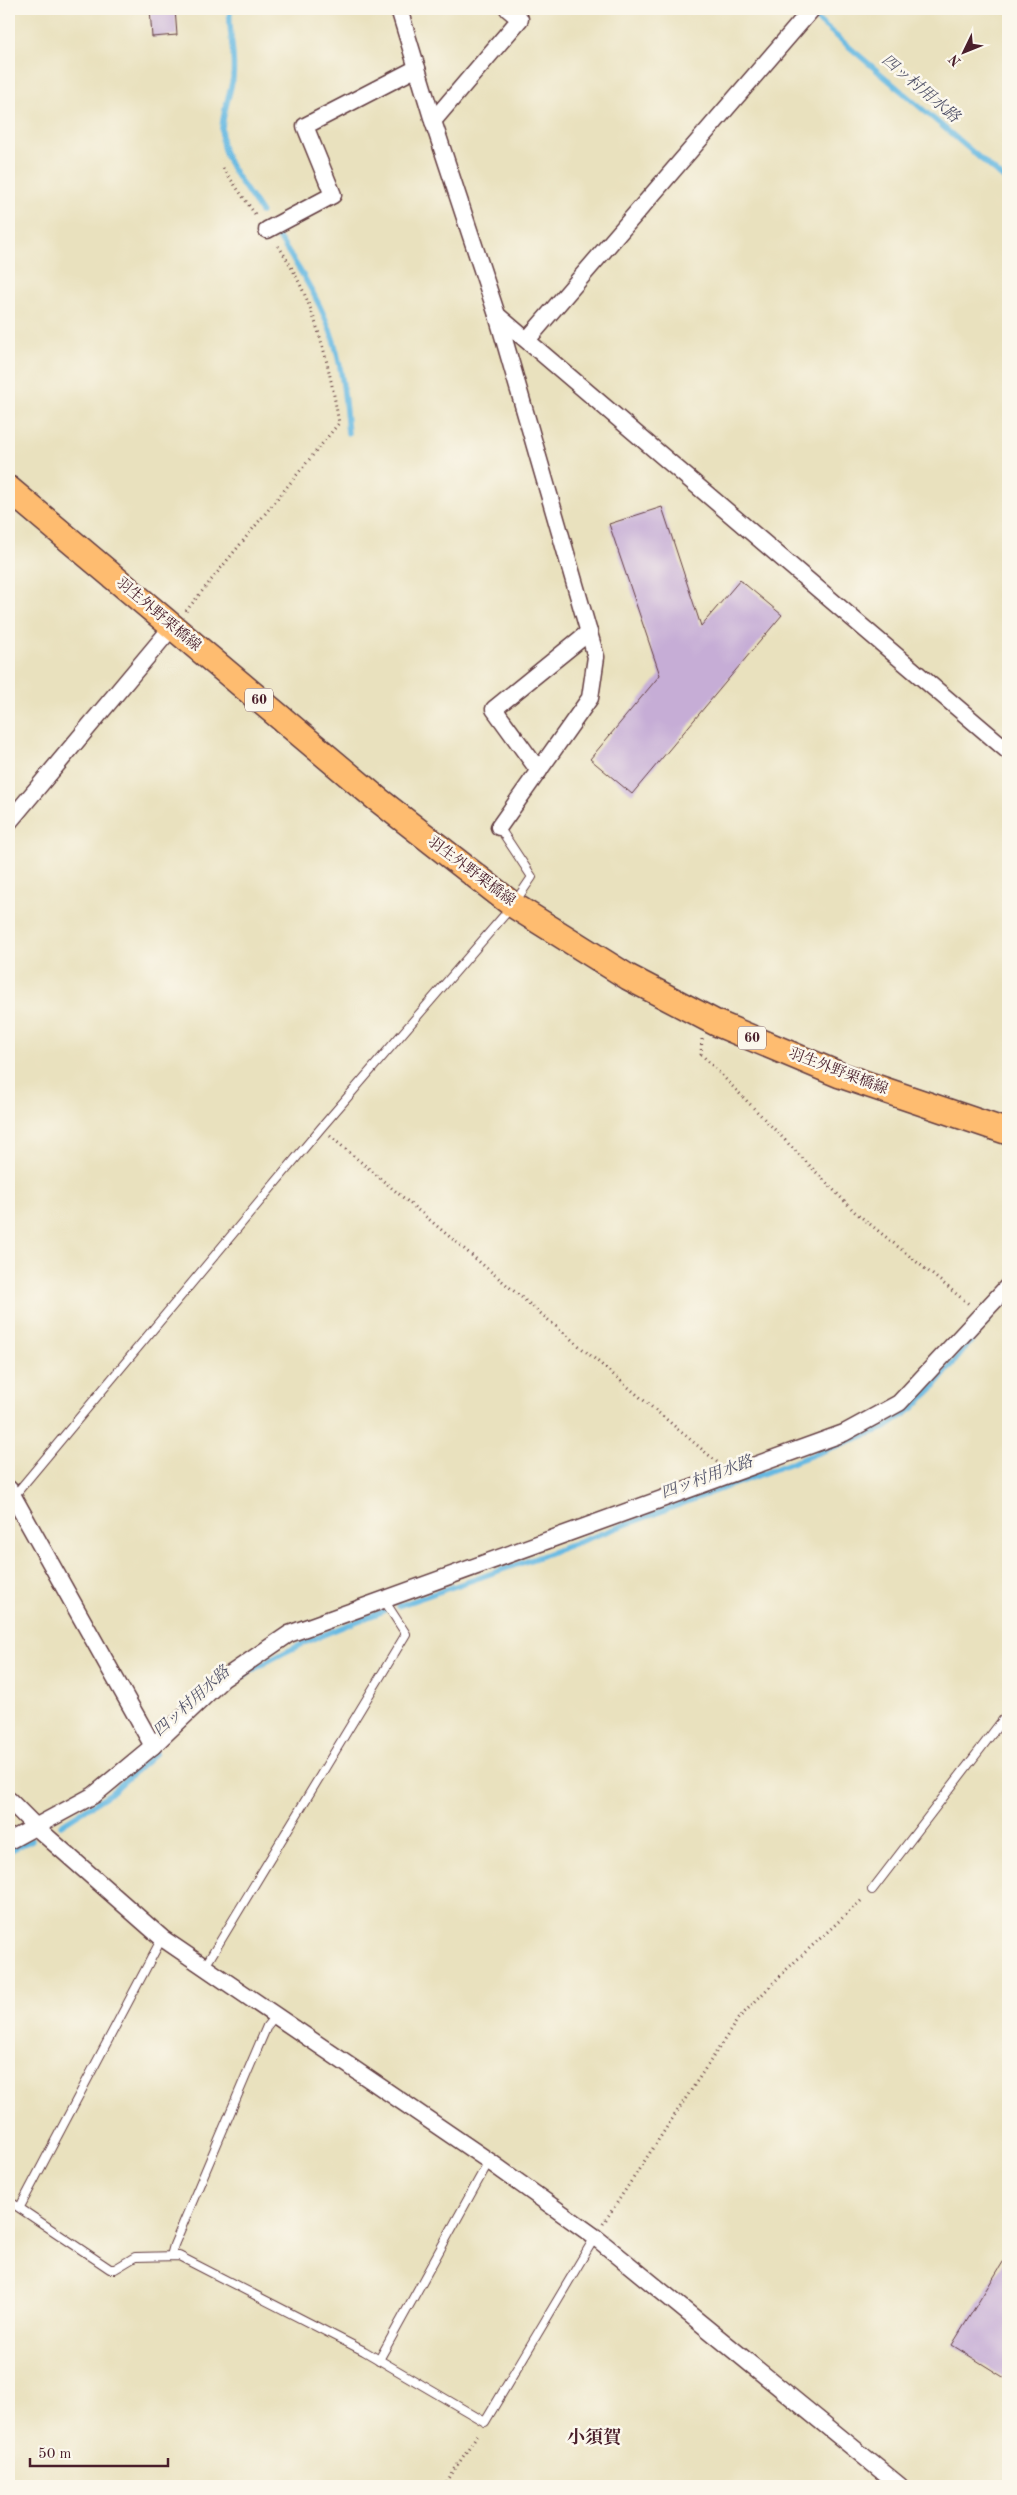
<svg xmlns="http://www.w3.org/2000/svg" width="1017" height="2495" viewBox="0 0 1017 2495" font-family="'Old Standard TT','Noto Serif JP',serif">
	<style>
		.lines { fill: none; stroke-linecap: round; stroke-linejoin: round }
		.stream { stroke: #66b9e2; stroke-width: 5.5 }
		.building { fill: #c6add6 }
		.lane-casing { stroke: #623c41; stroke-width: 10 }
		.street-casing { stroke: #623c41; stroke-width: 19 }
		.primary-casing { stroke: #623c41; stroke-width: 28 }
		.path { stroke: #623c41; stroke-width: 3; stroke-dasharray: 1 4; stroke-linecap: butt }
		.lane { stroke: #fff; stroke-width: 8 }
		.street { stroke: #fff; stroke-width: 16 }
		.primary { stroke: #febc70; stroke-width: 25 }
		.labels { text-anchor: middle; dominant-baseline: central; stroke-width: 5; stroke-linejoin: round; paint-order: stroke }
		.shield { fill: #fbf7ec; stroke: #7f6065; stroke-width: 1 }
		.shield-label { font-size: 14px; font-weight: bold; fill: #4a1f2b }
		.street-label { font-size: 15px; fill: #4a1f2b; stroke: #fbf7ec }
		.water-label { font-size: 16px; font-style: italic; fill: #54556b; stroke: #fbf7ec }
		.quarter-label { font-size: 18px; font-weight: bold; fill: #4a1f2b; stroke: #fbf7ec }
	</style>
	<rect width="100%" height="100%" fill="#fbf7ec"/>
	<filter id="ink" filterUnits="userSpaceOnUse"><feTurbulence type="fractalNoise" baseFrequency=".02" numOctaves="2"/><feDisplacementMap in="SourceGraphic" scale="10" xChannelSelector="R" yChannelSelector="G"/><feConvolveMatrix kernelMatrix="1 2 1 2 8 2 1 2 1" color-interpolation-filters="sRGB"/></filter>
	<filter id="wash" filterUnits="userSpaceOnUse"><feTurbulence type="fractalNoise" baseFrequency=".0096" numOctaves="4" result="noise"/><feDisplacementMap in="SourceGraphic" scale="20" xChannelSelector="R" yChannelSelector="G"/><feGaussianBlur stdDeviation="1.12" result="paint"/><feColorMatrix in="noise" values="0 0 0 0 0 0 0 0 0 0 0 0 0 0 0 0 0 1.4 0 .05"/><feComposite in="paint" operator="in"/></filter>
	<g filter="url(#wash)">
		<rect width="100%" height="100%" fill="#e9e1be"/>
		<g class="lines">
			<!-- stream -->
			<g class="stream">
				<path d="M230,9C228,32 236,55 233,78C229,98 218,125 223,146C228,169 249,192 261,212"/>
				<path d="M814,17L1008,182"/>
				<path d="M277,235C297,265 317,295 330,330C342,362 345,399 348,433"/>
				<path d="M999,1308L1008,1298"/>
				<path d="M398,1606L536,1558L885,1428L912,1409L934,1387L988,1320"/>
				<path d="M223,1690C271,1654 328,1632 384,1611"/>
				<path d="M61,1825L111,1793L156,1753"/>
				<path d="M9,1851L32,1840"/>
			</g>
		</g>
		<g id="blocks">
			<!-- building -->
			<g class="building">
				<path d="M150,9H175L177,35L152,37Z"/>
				<path d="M662,507L701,626L740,580L782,615L632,794L590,759L660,675L609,524Z"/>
				<path d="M1008,2254V2380L952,2345Z"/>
			</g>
		</g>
	</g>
	<g filter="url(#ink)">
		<use href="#blocks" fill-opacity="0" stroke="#623c41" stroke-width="1"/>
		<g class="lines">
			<!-- lane casing -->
			<g class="lane-casing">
				<g id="lane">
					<path d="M14,1496L321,1128L513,905L532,877L499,827"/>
					<path d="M872,1890L1008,1713"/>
					<path d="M204,1968L406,1634L384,1600"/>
					<path d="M9,2201L110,2269H115L135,2257L179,2256L364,2351L485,2422L595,2237"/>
					<path d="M20,2207L162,1938"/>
					<path d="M171,2256L174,2245L267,2026L275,2016"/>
					<path d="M379,2360L489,2161"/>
				</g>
			</g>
			<!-- street casing -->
			<g class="street-casing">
				<g id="street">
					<path d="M399,9L433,121L497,315L596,657L590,698L499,827"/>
					<path d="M433,121L520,19L508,9"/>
					<path d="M267,230L333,195L305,126L417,68"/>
					<path d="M497,315L1008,751"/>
					<path d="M527,340L812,9"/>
					<path d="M539,771L494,709L589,632"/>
					<path d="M9,822L172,627"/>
					<path d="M9,1489L153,1746"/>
					<path d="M9,1800L37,1828L162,1938L489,2161L595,2237L900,2486"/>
					<path d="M9,1841L94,1795L153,1746L223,1679L289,1634L844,1433L899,1403L1008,1286"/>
				</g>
			</g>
			<!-- primary casing -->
			<g class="primary-casing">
				<path id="primary" d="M9,489L376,798L513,905L628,977L716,1023L840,1075L1008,1132"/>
			</g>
			<!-- path -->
			<g class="path">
				<path d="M223,168L257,217"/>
				<path d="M186,611L339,423C328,359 314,298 277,244"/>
				<path d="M702,1039L701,1054L855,1212L970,1305"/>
				<path d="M330,1136L717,1462"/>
				<path d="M603,2224L738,2019L787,1969L863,1899"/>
				<path d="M444,2486L479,2432"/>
			</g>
			<!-- lane -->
			<use href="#lane" class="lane"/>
			<!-- street -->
			<use href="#street" class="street"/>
			<!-- primary -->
			<use href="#primary" class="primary"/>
		</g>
	</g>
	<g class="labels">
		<!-- shield labels -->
		<g class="shield">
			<rect x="245" y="688.5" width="28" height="23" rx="4"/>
			<rect x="738" y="1026.5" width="28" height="23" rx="4"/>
		</g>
		<g class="shield-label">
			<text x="259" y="700">60</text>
			<text x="752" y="1038">60</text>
		</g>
		<!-- street labels -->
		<g class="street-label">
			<text transform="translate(158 615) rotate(40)">羽生外野栗橋線</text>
			<text transform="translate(471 872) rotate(37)">羽生外野栗橋線</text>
			<text transform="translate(838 1072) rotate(21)">羽生外野栗橋線</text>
		</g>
		<!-- water labels -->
		<g class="water-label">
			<text transform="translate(920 89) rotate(40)">四ッ村用水路</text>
			<text transform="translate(707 1478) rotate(-20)">四ッ村用水路</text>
			<text transform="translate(192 1702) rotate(-42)">四ッ村用水路</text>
		</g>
		<!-- quarter labels -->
		<g class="quarter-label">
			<text x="594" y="2438">小須賀</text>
		</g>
	</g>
	<!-- margin -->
	<rect width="1017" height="2495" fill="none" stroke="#fbf7ec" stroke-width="30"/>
	<!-- north arrow -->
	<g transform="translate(964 52) rotate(227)" stroke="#fbf7ec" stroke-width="4" paint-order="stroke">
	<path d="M0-4L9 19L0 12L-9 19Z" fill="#4a1f2b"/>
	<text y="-8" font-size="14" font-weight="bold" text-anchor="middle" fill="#4a1f2b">N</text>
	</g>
	<!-- scale -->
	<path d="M30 2458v8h138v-8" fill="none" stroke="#4a1f2b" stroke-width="2.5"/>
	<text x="38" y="2458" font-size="15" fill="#4a1f2b" stroke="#fbf7ec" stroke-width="4" paint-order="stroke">50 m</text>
</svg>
